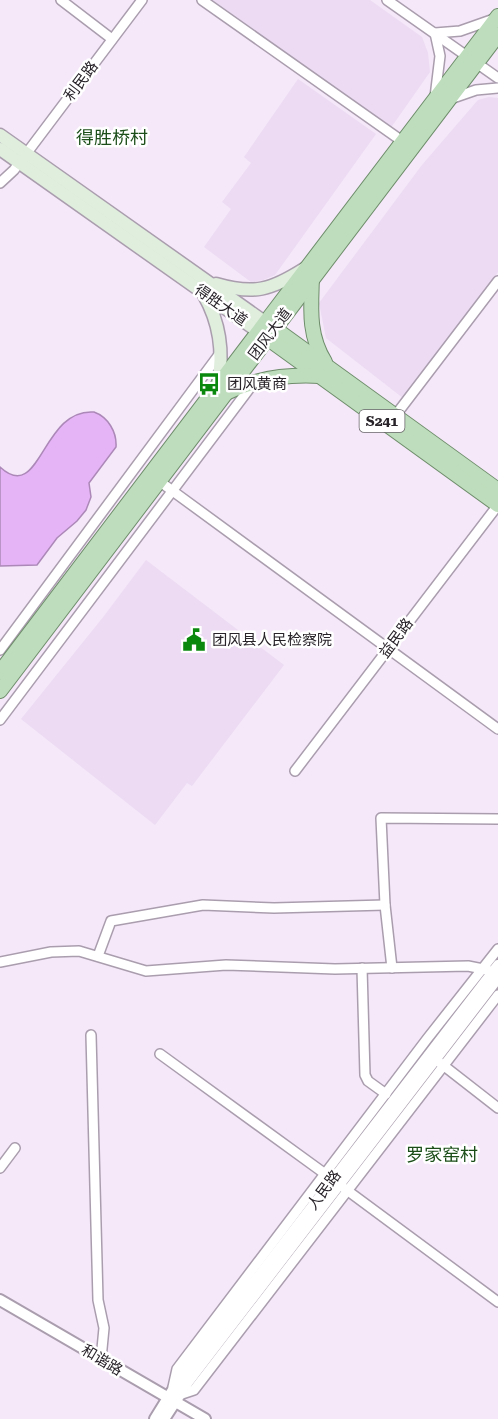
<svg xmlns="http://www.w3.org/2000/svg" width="498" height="1419" viewBox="0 0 498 1419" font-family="'Roboto Serif','Noto Sans SC',serif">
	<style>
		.built { fill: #ecdbf3 }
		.water { fill: #e5b4f6; stroke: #ac88b8; stroke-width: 1.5 }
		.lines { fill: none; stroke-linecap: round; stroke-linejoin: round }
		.minor-casing { stroke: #aa9eae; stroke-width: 12 }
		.tertiary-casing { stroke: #aa9eae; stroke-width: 14 }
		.secondary-casing { stroke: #aa9eae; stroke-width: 15 }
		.primary-casing { stroke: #6e8d6b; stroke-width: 16 }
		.minor { stroke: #fff; stroke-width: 9 }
		.tertiary { stroke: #fff; stroke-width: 10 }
		.secondary { stroke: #dfeedd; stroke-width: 12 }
		.primary { stroke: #beddbc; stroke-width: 14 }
		.labels { text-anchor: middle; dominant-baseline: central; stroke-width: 5; stroke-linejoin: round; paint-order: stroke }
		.shield { fill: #fff; stroke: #686569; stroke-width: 1.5 }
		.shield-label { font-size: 14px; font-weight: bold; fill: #282329 }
		.street-label { font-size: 15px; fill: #282329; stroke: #fff }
		.poi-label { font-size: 15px; fill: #282329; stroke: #fff; text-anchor: start }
		.quarter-label { font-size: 18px; fill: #1b4e19; stroke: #fff }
	</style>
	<rect width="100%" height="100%" fill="#f5e8f9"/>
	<!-- built -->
	<g class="built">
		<path d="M207,0H370L422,37L428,53L430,72L390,129Z"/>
		<path d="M298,79L376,134L275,275L263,280L251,282L204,247L231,209L222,202L251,163L244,157Z"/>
		<path d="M489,97L498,98V272L403,398L326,338L319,303L422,165L478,100Z"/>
		<path d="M146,560L284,665L192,786L187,783L155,825L21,719L104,616Z"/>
	</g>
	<!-- water -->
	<path class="water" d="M94,412C108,417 117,432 116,447L89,483L91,497L86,510L77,521L57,538L37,565L0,566V467C41,505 41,408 94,412Z"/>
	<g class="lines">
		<!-- minor casing -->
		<g class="minor-casing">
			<g id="minor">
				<path d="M61,0L112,39"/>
				<path d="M202,0L402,141"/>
				<path d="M387,0L498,78"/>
				<path d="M435,97L440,56L435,33L460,31L494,19"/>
				<path d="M453,98L476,90L498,88"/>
				<path d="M0,183L14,170L142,0"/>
				<path d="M395,416L498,281"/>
				<path d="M159,481L498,729"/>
				<path d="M0,650L221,352"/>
				<path d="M0,720L255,381"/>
				<path d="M295,771L498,505"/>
				<path d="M98,956L111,921L203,905L274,908L385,905"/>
				<path d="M0,962L51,952L79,951L146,971L226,965L335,969L468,966L488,970"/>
				<path d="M362,968L365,1075L368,1081L386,1094"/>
				<path d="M392,968L385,905L381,818L498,819"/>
				<path d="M91,1035L98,1300L104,1328L101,1359"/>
				<path d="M160,1054L328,1176"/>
				<path d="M439,1062L498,1108"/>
				<path d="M0,1168L15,1148"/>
				<path d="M344,1188L498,1302"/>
				<path d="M173,1387L177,1369L427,1039L498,949"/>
				<path d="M179,1395L194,1390L498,995"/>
			</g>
		</g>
		<!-- tertiary casing -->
		<g class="tertiary-casing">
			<g id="tertiary">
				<path d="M0,1300L205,1419"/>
				<path d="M155,1419L181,1377L498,965"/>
				<path d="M164,1419L188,1382L498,978"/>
			</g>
		</g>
		<!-- secondary casing -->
		<g class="secondary-casing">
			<g id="secondary">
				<path d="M0,135L273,328"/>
				<path d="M0,149L266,337"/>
				<path d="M216,284C254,295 271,290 304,269"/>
				<path d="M204,295C220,323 224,352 218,384"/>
			</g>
		</g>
		<!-- primary casing -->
		<g class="primary-casing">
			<g id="primary">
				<path d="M312,277C311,308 308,335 325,362"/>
				<path d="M274,328L498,490"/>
				<path d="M267,338L498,505"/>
				<path d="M226,393C256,378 286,374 320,376"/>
				<path d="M0,672L498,16"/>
				<path d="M0,691L498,35"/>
			</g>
		</g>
		<!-- minor -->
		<use href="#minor" class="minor"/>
		<!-- tertiary -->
		<use href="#tertiary" class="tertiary"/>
		<!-- secondary -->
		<use href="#secondary" class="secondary"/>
		<!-- primary -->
		<use href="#primary" class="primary"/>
	</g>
	<!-- icons -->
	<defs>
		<g id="bus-bare" transform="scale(1.8)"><path d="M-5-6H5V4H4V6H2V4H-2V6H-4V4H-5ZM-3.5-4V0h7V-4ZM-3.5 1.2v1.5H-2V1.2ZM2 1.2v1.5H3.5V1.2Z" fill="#0a880e" stroke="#fff" stroke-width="2.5" paint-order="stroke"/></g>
		<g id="civic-bare" transform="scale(1.8)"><path d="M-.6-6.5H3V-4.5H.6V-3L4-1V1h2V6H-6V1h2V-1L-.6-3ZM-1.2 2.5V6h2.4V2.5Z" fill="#0a880e" stroke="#fff" stroke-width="2.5" paint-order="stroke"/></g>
	</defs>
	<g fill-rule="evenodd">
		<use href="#bus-bare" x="209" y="384"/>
		<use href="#civic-bare" x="194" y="640"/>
	</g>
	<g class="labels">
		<!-- shield labels -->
		<rect class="shield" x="359.5" y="410" width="45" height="22" rx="4.5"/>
		<g class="shield-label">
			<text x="382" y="421">S241</text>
		</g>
		<!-- street labels -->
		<g class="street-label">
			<text transform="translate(81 81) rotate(-53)">利民路</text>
			<text transform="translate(221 305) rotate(35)">得胜大道</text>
			<text transform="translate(270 334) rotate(-53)">团风大道</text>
			<text transform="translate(396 638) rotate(-53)">益民路</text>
			<text transform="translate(324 1190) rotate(-53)">人民路</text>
			<text transform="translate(102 1360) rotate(31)">和谐路</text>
		</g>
		<!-- poi labels -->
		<g class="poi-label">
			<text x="227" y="384">团风黄商</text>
			<text x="212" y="640">团风县人民检察院</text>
		</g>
		<!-- quarter labels -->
		<g class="quarter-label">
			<text x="112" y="137">得胜桥村</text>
			<text x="442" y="1154">罗家窑村</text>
		</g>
	</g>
</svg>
